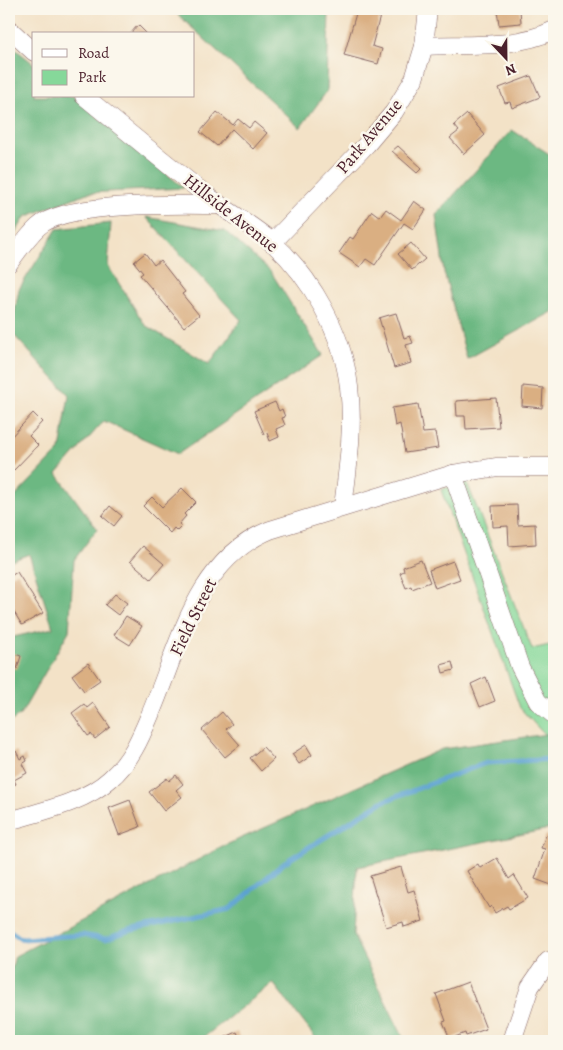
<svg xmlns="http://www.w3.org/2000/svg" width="563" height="1050" viewBox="0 0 563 1050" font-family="Alegreya,serif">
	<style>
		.green { fill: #86d89a; stroke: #687c62 }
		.forest { fill: #6cb882; stroke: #5b6c56 }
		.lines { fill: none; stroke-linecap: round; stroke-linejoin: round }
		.stream { stroke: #5ba2d1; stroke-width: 5 }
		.building { fill: #daaf82 }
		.minor-casing { stroke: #856362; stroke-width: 19 }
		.minor { stroke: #fff; stroke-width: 18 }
		.labels { text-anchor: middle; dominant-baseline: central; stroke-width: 5; stroke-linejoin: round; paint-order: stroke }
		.street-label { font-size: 18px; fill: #4a1f2b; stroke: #fbf7ec }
	</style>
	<rect width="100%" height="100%" fill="#fbf7ec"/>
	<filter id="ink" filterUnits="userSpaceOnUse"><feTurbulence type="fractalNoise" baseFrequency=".02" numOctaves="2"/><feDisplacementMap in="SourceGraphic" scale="10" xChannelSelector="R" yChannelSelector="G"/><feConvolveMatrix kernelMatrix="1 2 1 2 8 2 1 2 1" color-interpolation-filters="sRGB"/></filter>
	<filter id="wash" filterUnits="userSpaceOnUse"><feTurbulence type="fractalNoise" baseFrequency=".0096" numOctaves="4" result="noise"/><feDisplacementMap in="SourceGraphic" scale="20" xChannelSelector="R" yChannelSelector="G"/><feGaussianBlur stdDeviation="1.12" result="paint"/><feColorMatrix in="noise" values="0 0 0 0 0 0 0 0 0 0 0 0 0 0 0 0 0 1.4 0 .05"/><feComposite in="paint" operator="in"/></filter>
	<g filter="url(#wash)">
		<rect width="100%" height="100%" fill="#f3e2c7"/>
		<!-- green -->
		<path class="green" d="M466,480L532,649L554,644V745L520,708L441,490Z"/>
		<!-- forest -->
		<g class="forest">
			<path d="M172,9H329L327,91L300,128Z"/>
			<path d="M9,44L34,64V96H73L184,188L87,193L25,217L9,244V145L13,140L9,135Z"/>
			<path d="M512,130L554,157V311L467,359L444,272L436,215Z"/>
			<path d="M146,217L225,231L271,272L323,355L178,454L104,421L57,474L97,529L74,560L69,631L21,714L9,723V638L53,628L29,554L9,562V503L60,450L69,395L11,332L19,289L57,229L111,223L108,266L145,325L209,364L241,320Z"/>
			<path d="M554,733V828L357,867L353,935L405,1041H318L273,983L199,1041H9V978L15,956L228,844L442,749Z"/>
		</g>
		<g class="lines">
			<!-- stream -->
			<path class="stream" d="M9,930L22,939L82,935L106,939L128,931L230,909L285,862L382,802L486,763L554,759"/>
		</g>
		<g id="blocks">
			<!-- building -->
			<g class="building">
				<path d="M497,9H520L521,23L499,25Z"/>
				<path d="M357,10L380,16L372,46L382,49L378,64L344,55Z"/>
				<path d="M138,25L147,34H130Z"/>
				<path d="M531,76L540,97L512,108L510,102L505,103L499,88Z"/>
				<path d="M217,112L233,125L238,119L249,128L254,122L267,133L253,149L232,129L217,146L200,132Z"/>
				<path d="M467,114L485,135L464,154L450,138L459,131L454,125Z"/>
				<path d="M398,146L422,168L417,173L392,151Z"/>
				<path d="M414,201L426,210L413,229L404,223L375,265L366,259L360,267L339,253L350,237L353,239L372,211L380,217L386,209L401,220Z"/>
				<path d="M411,243L425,259L412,270L398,254Z"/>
				<path d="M145,253L154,265L160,260L185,292L182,294L199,315L184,327L140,275L143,273L134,262Z"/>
				<path d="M396,313L404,338L410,336L413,343L406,345L411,363L394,368L379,318Z"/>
				<path d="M523,386L543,388L542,408L522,406Z"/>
				<path d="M496,398L499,427L466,429L465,416H457L456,401Z"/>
				<path d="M275,402L279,411L282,409L285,417L282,418L285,425L276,429L279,437L270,441L267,433L264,434L254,411Z"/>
				<path d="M418,404L423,433L435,432L438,448L405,453L400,424L395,426L392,408Z"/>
				<path d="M33,413L42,422L29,436L38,445L14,470L10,467L9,469V439Z"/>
				<path d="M182,488L196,502L184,514L186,516L179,524L182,526L177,531L174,528L170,533L143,506L152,497L162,507Z"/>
				<path d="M517,505L518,525L535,524L536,544L509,546L508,526L493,527L492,506Z"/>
				<path d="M110,506L122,516L114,526L102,516Z"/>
				<path d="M143,546L164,564L151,579L130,561Z"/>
				<path d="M421,560L430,582L412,589L411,586L406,588L400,573L404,571L403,567Z"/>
				<path d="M453,561L460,579L435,588L429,570Z"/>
				<path d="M17,572L43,613L22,625L9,604V577Z"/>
				<path d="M115,594L127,603L118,615L105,605Z"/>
				<path d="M126,616L142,626L130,645L114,635Z"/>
				<path d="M9,652L21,656L17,669L9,667Z"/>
				<path d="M452,662L454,670L443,673L441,665Z"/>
				<path d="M88,663L100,680L84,691L72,675Z"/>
				<path d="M486,677L495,701L480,707L471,684Z"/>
				<path d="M93,703L110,727L95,739L91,734L88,736L72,713L84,704L87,708Z"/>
				<path d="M222,712L232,724L226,729L240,745L225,757L202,730Z"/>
				<path d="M306,745L312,755L299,764L292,754Z"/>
				<path d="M263,747L274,759L261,771L250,758Z"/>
				<path d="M16,751L20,759L25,756L27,761L22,764L27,773L14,780L16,784L9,787V755Z"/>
				<path d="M176,775L183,784L176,790L182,797L164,811L149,792L167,778L169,781Z"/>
				<path d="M130,800L140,827L119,835L109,808Z"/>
				<path d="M552,831L554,832V886L535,879L545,849L541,848L546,835L550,837Z"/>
				<path d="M497,858L509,879L514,875L528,898L509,909L507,906L495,913L491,906L489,908L467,871L478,864L480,868Z"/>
				<path d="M401,867L408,892L414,890L423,921L404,927L403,922L386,927L370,876Z"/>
				<path d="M468,982L486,1029L466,1036L465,1033L450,1039L443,1022L446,1021L436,994Z"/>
				<path d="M237,1032L241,1041H217Z"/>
			</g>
		</g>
	</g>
	<g filter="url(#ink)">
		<use href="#blocks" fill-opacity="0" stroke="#856362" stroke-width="1"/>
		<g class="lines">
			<!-- minor casing -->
			<g class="minor-casing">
				<g id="minor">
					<path d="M9,29L34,52"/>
					<path d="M424,46C466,44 515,49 554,30"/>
					<path d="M84,96C124,129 164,162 205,194C226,211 251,224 272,242C312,278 343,334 349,387C354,427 348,467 343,507"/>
					<path d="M272,243L367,144L394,112L414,79L424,46L428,9"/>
					<path d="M9,263C18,251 27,237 38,227C65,201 181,205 219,205"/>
					<path d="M453,474L520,667L538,702L554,715"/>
					<path d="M9,821C42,811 84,803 110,779C130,762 140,739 150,715C179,647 195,561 270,530L453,474L497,467H554"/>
					<path d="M512,1041L530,987L548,961"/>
				</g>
			</g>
			<!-- minor -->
			<use href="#minor" class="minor"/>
		</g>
	</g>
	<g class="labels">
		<!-- street labels -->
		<g class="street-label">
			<text transform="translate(369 136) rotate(-50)">Park Avenue</text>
			<text transform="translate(231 213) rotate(38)">Hillside Avenue</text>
			<text transform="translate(193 617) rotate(-64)">Field Street</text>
		</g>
	</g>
	<!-- margin -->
	<rect width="563" height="1050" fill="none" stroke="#fbf7ec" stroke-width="30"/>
	<!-- legend -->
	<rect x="32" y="32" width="162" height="65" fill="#fbf7ec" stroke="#b4a19f"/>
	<rect x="42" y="49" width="25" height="8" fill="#ffffff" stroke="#b4a19f"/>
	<text x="78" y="58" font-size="15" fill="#4a1f2b">Road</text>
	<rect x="42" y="70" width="25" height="15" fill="#86d89a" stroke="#b4a19f"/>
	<text x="78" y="82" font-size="15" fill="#4a1f2b">Park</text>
	<!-- north arrow -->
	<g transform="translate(506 58) rotate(158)" stroke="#fbf7ec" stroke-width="4" paint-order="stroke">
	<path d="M0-4L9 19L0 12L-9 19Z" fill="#4a1f2b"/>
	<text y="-8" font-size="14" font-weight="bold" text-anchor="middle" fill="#4a1f2b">N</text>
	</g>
</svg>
